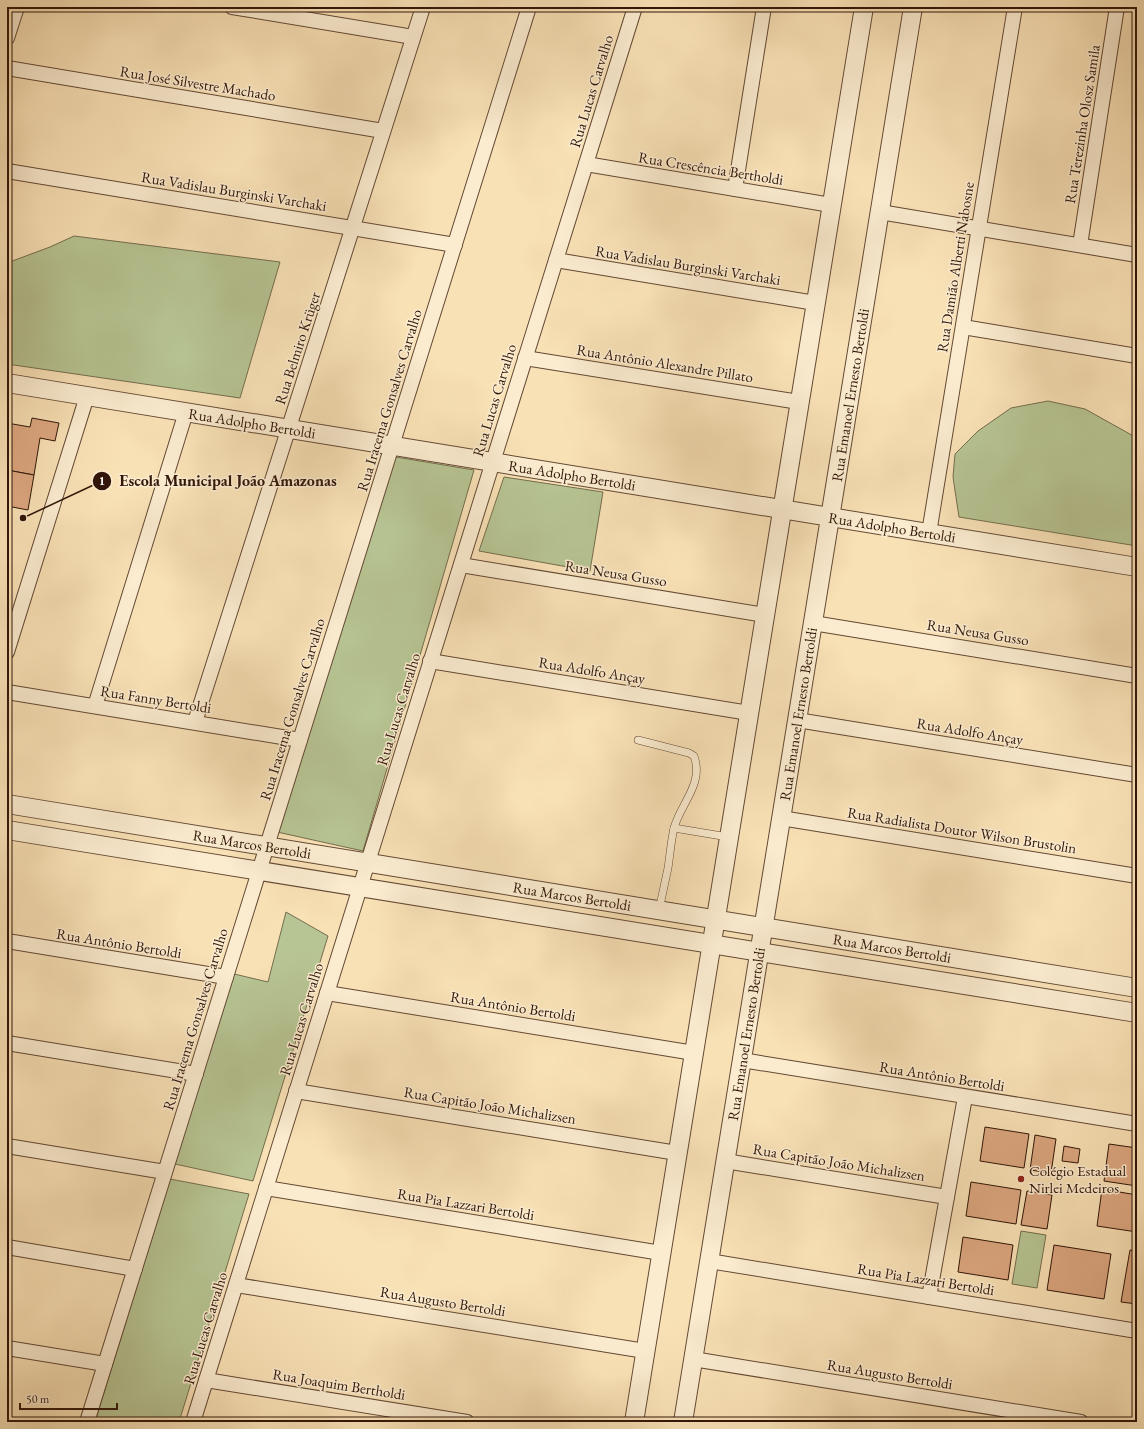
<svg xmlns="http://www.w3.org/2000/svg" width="1144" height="1429" viewBox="0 0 1144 1429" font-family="'EB Garamond',serif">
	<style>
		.green { fill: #b7c493; stroke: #746d4e }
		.building { fill: #dca780; stroke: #311609 }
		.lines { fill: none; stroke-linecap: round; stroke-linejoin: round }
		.service-casing { stroke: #634934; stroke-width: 8 }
		.minor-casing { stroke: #634934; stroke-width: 16 }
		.tertiary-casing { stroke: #634934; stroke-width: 20 }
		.service { stroke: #fbecd0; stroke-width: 7 }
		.minor { stroke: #fbecd0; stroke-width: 14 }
		.tertiary { stroke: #fbecd0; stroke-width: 18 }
		.poi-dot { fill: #8f2418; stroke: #fbecd0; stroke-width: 1.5 }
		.labels { text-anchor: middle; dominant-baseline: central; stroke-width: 3; stroke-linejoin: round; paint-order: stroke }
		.street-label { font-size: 15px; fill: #311609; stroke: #fbecd0 }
		.poi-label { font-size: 15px; fill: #311609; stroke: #fbecd0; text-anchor: start }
		.leader { fill: none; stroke: #311609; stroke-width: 1.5 }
		.callout-dot { fill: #311609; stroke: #fbecd0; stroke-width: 1.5 }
		.mark-label { font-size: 12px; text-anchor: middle; font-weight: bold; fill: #fff }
		.callout-label { font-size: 16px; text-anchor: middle; font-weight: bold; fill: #311609; stroke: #fbecd0; stroke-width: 3; stroke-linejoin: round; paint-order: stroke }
	</style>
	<rect width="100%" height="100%" fill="#f9e1b6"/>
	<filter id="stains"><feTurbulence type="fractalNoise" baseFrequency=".005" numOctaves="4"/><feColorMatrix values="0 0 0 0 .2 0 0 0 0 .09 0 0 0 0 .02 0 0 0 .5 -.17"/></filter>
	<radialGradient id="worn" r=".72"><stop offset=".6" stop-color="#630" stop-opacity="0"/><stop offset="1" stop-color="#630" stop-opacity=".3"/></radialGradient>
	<!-- green -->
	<g class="green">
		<path d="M74,236L280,262L240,398L7,364V263L50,247Z"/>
		<path d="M1048,401L1085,409L1137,438V546L959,517L953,477L955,454L978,431L1011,408Z"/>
		<path d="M390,456L474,470L363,851L277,832Z"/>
		<path d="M504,477L603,492L590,571L479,551Z"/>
		<path d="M286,912L328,936L253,1181L175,1164L230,973L268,982Z"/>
		<path d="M170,1179L249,1194L179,1422H95Z"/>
		<path d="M1021,1231L1046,1235L1037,1288L1012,1284Z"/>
	</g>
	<!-- building -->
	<g class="building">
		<path d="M32,418L59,423L55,441L40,438L34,475L7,470V423L30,427Z"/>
		<path d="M7,470L34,475L28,510L7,506Z"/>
		<path d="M985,1127L1029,1134L1024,1168L980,1161Z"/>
		<path d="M1035,1135L1056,1139L1051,1173L1030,1170Z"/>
		<path d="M1109,1144L1137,1148V1186L1104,1181Z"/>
		<path d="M1064,1146L1080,1149L1078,1163L1062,1161Z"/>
		<path d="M971,1182L1021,1190L1016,1224L966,1216Z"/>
		<path d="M1102,1189L1137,1195V1232L1097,1226Z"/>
		<path d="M1027,1191L1052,1195L1047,1229L1021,1225Z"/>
		<path d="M963,1237L1013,1245L1008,1280L958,1272Z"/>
		<path d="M1054,1245L1111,1254L1104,1299L1047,1290Z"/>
		<path d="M1130,1250L1137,1251V1304L1121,1302Z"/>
	</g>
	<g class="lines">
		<!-- service casing -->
		<g class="service-casing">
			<g id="service">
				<path d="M638,740L689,753L694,756C704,784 681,803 674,828C671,841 670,855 668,868C665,882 662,896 659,910"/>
				<path d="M674,828L728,837"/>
			</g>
		</g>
		<!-- minor casing -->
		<g class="minor-casing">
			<g id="minor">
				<path d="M232,7L413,37"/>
				<path d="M7,38L17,7"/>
				<path d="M7,68L383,131"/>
				<path d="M586,164L831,205"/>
				<path d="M7,171L455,245"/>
				<path d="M735,189L764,7"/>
				<path d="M880,212L1137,255"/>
				<path d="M1080,245L1117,7"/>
				<path d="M556,260L815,303"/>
				<path d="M963,327L1137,356"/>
				<path d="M525,358L799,402"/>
				<path d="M929,533L1015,7"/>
				<path d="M461,565L765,615"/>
				<path d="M813,623L1137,676"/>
				<path d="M7,652L87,396"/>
				<path d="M430,661L749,713"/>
				<path d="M7,692L300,740"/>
				<path d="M95,706L186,412"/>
				<path d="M797,720L1137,775"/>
				<path d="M195,722L423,7"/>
				<path d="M781,818L1137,876"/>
				<path d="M7,941L226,977"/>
				<path d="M327,993L694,1053"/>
				<path d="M7,1043L196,1074"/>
				<path d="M742,1060L1137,1124"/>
				<path d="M296,1091L677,1153"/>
				<path d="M7,1146L165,1172"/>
				<path d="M725,1161L947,1197"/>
				<path d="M266,1188L661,1253"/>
				<path d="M7,1247L135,1269"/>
				<path d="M709,1261L1137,1331"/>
				<path d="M236,1285L645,1351"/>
				<path d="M929,1297L965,1097"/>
				<path d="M7,1348L105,1364"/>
				<path d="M693,1359L1081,1422"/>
				<path d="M206,1380L467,1422"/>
				<path d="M87,1422L529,7"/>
				<path d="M193,1422L635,7"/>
			</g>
		</g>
		<!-- tertiary casing -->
		<g class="tertiary-casing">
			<g id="tertiary">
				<path d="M7,383L1137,567"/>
				<path d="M7,804L1137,988"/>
				<path d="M7,830L1137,1013"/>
				<path d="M634,1422L864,7"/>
				<path d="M683,1422L913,7"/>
			</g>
		</g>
		<!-- service -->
		<use href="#service" class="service"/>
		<!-- minor -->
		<use href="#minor" class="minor"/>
		<!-- tertiary -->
		<use href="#tertiary" class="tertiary"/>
	</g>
	<!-- markers -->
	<circle class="poi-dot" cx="1021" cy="1179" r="4"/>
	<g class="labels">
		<!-- street labels -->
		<g class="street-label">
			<text transform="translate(198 83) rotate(9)">Rua José Silvestre Machado</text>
			<text transform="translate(591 91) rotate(-73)">Rua Lucas Carvalho</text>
			<text transform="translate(1082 124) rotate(-81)">Rua Terezinha Olosz Samila</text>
			<text transform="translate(711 168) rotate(9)">Rua Crescência Bertholdi</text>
			<text transform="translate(234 191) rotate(9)">Rua Vadislau Burginski Varchaki</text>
			<text transform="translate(688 265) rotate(9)">Rua Vadislau Burginski Varchaki</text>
			<text transform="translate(955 267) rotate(-81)">Rua Damião Alberti Nabosne</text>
			<text transform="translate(297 348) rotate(-72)">Rua Belmiro Krüger</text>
			<text transform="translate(665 363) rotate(9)">Rua Antônio Alexandre Pillato</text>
			<text transform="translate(850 395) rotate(-81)">Rua Emanoel Ernesto Bertoldi</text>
			<text transform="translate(389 400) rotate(-73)">Rua Iracema Gonsalves Carvalho</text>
			<text transform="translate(494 400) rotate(-73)">Rua Lucas Carvalho</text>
			<text transform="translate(252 423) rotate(9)">Rua Adolpho Bertoldi</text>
			<text transform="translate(572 475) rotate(9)">Rua Adolpho Bertoldi</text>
			<text transform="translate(892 527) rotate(9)">Rua Adolpho Bertoldi</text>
			<text transform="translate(616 573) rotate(9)">Rua Neusa Gusso</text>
			<text transform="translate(978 632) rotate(9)">Rua Neusa Gusso</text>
			<text transform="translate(592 670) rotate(9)">Rua Adolfo Ançay</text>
			<text transform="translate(156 699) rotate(9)">Rua Fanny Bertoldi</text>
			<text transform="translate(292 709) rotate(-73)">Rua Iracema Gonsalves Carvalho</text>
			<text transform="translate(398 709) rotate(-73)">Rua Lucas Carvalho</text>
			<text transform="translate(798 714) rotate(-81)">Rua Emanoel Ernesto Bertoldi</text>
			<text transform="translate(970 731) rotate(9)">Rua Adolfo Ançay</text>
			<text transform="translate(962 830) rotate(9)">Rua Radialista Doutor Wilson Brustolin</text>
			<text transform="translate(252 844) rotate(9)">Rua Marcos Bertoldi</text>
			<text transform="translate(572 896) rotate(9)">Rua Marcos Bertoldi</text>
			<text transform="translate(119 943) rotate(9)">Rua Antônio Bertoldi</text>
			<text transform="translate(892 948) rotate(9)">Rua Marcos Bertoldi</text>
			<text transform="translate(513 1006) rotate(9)">Rua Antônio Bertoldi</text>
			<text transform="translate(195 1019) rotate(-73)">Rua Iracema Gonsalves Carvalho</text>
			<text transform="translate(301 1019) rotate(-73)">Rua Lucas Carvalho</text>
			<text transform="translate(746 1034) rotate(-81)">Rua Emanoel Ernesto Bertoldi</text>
			<text transform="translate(942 1076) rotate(9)">Rua Antônio Bertoldi</text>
			<text transform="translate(490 1105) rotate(9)">Rua Capitão João Michalizsen</text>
			<text transform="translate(839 1162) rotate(9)">Rua Capitão João Michalizsen</text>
			<text transform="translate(466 1204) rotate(9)">Rua Pia Lazzari Bertoldi</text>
			<text transform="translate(926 1279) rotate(9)">Rua Pia Lazzari Bertoldi</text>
			<text transform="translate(443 1301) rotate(9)">Rua Augusto Bertoldi</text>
			<text transform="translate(205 1328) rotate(-73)">Rua Lucas Carvalho</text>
			<text transform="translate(890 1374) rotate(9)">Rua Augusto Bertoldi</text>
			<text transform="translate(339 1384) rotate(9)">Rua Joaquim Bertholdi</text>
		</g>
		<!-- poi labels -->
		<g class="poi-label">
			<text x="1029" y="1170">Colégio Estadual<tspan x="1029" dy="17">Nirlei Medeiros</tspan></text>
		</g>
	</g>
	<!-- callouts -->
	<path class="leader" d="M23 518L102 481"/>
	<g class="callout-dot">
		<circle cx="23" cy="518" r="4"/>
		<circle cx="102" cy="481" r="10"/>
	</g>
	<g class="mark-label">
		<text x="102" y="485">1</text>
	</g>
	<g class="callout-label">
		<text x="228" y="486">Escola Municipal João Amazonas</text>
	</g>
	<!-- margin -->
	<rect width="1144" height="1429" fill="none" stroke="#f9e1b6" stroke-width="24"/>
	<rect x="8" y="8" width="1128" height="1413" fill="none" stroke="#311609" stroke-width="2"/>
	<rect x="12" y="12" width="1120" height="1405" fill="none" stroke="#311609"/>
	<!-- scale -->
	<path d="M20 1403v6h97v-6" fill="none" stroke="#311609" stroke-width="2"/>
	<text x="26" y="1403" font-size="12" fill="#311609" stroke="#fbecd0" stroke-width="3" paint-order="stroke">50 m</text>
	<rect width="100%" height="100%" filter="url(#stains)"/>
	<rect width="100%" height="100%" fill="url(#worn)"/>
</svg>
